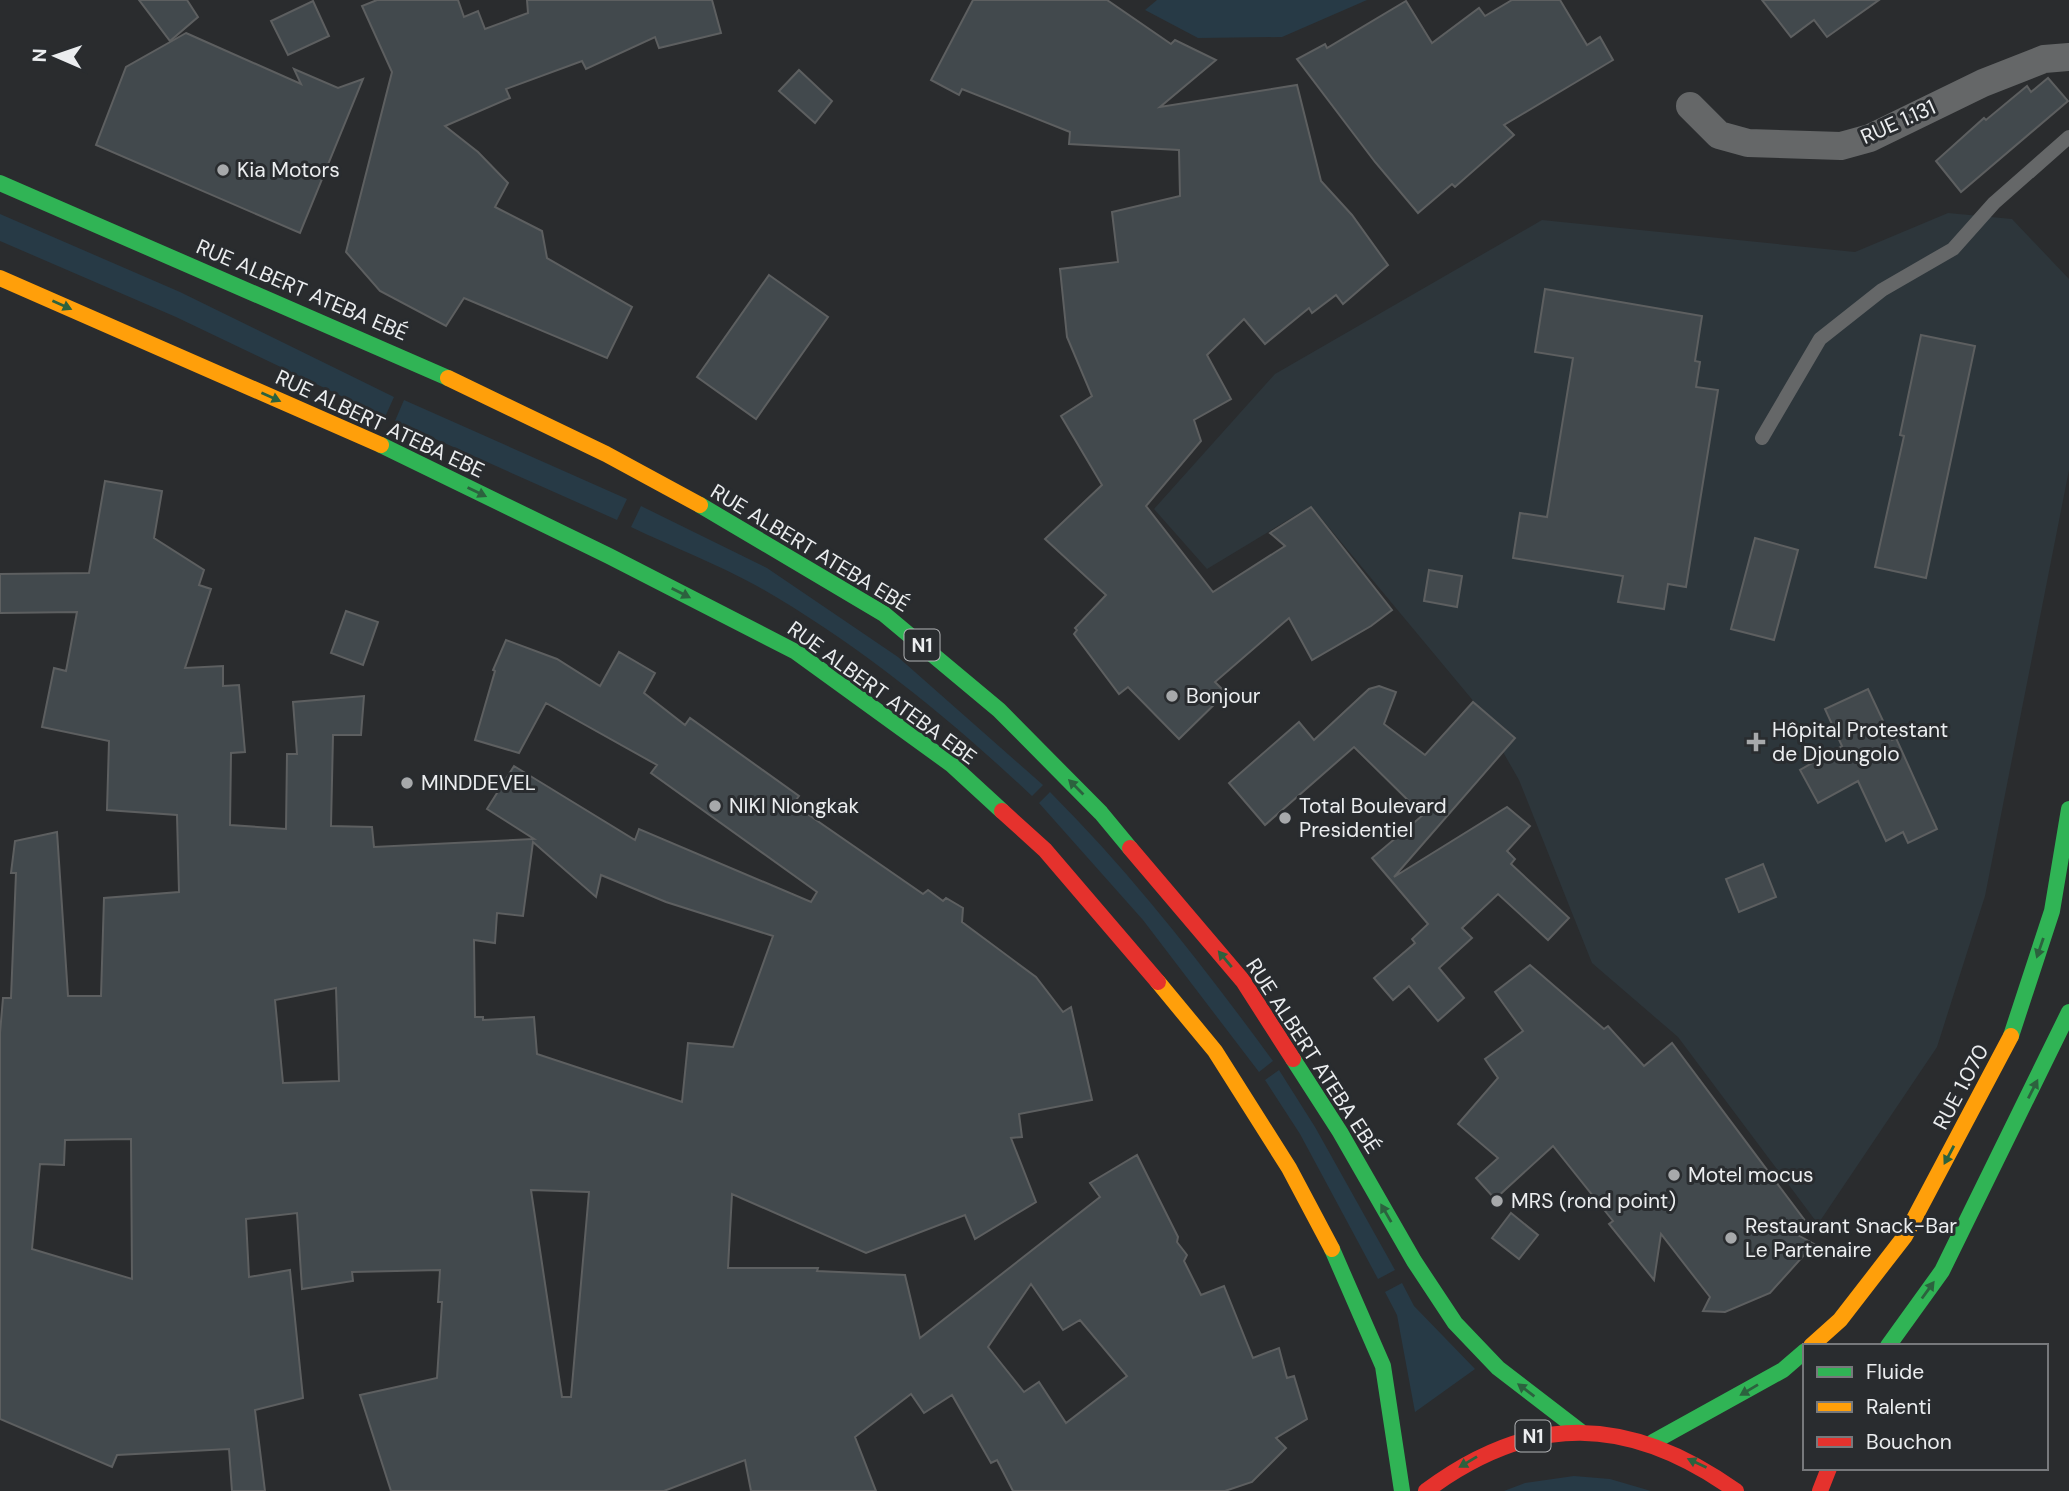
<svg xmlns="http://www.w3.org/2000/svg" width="2069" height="1491" viewBox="0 0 2069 1491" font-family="'DM Sans',sans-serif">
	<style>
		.built { fill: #2d363b }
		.green { fill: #273a46 }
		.building { fill: #42494d; stroke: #5d5f60; stroke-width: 2; fill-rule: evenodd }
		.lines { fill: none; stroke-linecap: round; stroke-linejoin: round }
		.lane { stroke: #656768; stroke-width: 14 }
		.street { stroke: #656768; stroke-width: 28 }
		.fast { stroke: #30b455; stroke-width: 16 }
		.slow { stroke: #ff9f0a; stroke-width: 16 }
		.jam { stroke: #e5322d; stroke-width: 16 }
		.oneway { fill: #2c623e }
		.poi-dot { fill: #a7a9ab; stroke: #292c2f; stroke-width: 2.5 }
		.labels { text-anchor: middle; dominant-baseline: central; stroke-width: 6; stroke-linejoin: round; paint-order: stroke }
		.shield { fill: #292c2f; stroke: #b1b3b5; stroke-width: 2 }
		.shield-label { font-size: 19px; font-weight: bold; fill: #ebedef }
		.street-label { font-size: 21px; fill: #ebedef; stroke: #292c2f }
		.poi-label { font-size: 21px; fill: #ebedef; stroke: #292c2f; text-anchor: start }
	</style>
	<rect width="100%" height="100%" fill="#2a2c2e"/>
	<!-- built -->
	<path class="built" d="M1948,213L2012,219L2069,279V470L1985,896L1937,1047L1818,1224L1678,1037L1592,963L1519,780L1475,703L1311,506L1207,569L1154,509L1275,374L1542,220L1855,252Z"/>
	<!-- green -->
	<g class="green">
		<path d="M1157,0H1367L1282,37L1198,38L1145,10Z"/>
		<path d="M0,214L180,292L394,397L385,417L176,317L0,241Z"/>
		<path d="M404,400L627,499L617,520L395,421Z"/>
		<path d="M641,506L767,568L898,657L1043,785L1032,796C948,717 857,643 757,586C717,564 673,547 631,527Z"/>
		<path d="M1050,792C1133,875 1204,967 1273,1061L1259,1072L1143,920L1039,803Z"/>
		<path d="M1279,1070L1315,1127L1395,1270L1378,1279L1300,1134L1265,1080Z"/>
		<path d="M1402,1283L1414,1306L1475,1369L1415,1412L1397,1315L1385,1292Z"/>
		<path d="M1574,1476L1610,1479L1651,1491H1504L1525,1483Z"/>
	</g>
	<!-- building -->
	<g class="building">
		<path d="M139,0H187L198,17L170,41Z"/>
		<path d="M377,0H458L464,17L478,11L485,29L528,13L527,0H712L721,33L659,48L655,37L586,69L582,61L506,89L510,98L445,126L478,152L508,183L495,207L542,231L547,258L632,307L607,358L464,298L446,326L380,291L346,252L392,72L362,6Z"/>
		<path d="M973,0H1107L1171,44L1175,40L1216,60L1160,107L1297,85L1321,181L1352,215L1388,265L1343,304L1336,295L1312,313L1309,308L1265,344L1244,319L1207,355L1231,399L1194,420L1201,441L1146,506L1213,592L1285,546L1270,533L1311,507L1392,610L1371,626L1312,660L1289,618L1215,682L1226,693L1179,739L1128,687L1119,694L1074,634L1077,630L1075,628L1106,595L1045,539L1102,485L1061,416L1092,396L1067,337L1060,269L1118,262L1112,212L1180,196L1179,150L1069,144L1070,132L962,89L959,95L931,80Z"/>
		<path d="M1512,0H1560L1587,45L1600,37L1613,60L1504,125L1514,135L1455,187L1452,184L1418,213L1375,162L1297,59L1325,44L1327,48L1406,1L1432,43L1479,8L1485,16Z"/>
		<path d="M1762,0H1879L1827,37L1814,20L1791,37Z"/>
		<path d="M313,1L329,36L288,55L271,21Z"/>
		<path d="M186,33L301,84L294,69L338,88L363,79L300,233L96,145L126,67Z"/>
		<path d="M799,70L832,101L815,123L779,91Z"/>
		<path d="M2048,78L2068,101L1961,192L1936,161L1984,118L1986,120L2027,86L2031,92Z"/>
		<path d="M769,275L828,317L756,419L697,377Z"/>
		<path d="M1545,289L1702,316L1695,361L1700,362L1696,387L1718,390L1686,587L1668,584L1664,609L1618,602L1623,576L1513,558L1520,513L1547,517L1573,358L1535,352Z"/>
		<path d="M1921,335L1975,346L1926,578L1875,567L1904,436L1900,435Z"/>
		<path d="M105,481L162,491L154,538L204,570L199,585L211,589L185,668L223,666V686L239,685L245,752L231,753L230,825L286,829L287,754H297L293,702L364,696L361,735H333L331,826L372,827L374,847L534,839L487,809L514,766L635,840L639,829L811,902L817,892L651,773L657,765L546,703L519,753L475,740L495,671L493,670L506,640L557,659L600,686L619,652L655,673L644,693L685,725L690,718L799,796L793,804L923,894L928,890L943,901L946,898L963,908L962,922L1036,977L1063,1012L1071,1007L1092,1100L1019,1114L1022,1137L1011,1138L1036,1202L975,1239L965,1215L866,1253L732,1194L728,1268H818L817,1271L905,1275L920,1338L1100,1197L1090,1183L1137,1155L1178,1237L1177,1242L1187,1255L1184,1261L1201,1295L1224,1286L1253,1358L1279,1348L1287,1378L1294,1376L1307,1419L1276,1438L1286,1448L1252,1482L1225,1491H1013L997,1460L991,1463L952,1395L924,1413L911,1394L855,1437L876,1491H751L745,1460L664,1491H391L360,1395L437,1378L442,1302H438L440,1270L352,1272L353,1281L302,1289L297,1213L246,1219L249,1277L290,1270L303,1398L255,1410L265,1491H232L229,1449L117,1455L112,1467L0,1419V1033L3,998H11L16,873H11L15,841L57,832L68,996H101L104,898L179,892L177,815L107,810L109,741L42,727L54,668L66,671L77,612L0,613V574L89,573ZM533,842L596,897L601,875L666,902L773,936L733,1047L688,1043L682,1102L537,1054L534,1017L483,1020V1017H475L474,940L495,943L497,913L523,916ZM336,988L339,1081L283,1083L275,1000ZM131,1139L132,1279L32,1249L40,1164L64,1165L65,1140ZM531,1190L589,1192L571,1397H562ZM1031,1284L1063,1330L1080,1320L1127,1376L1066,1423L1039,1382L1024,1392L988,1347Z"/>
		<path d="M1755,538L1798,550L1774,640L1731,629Z"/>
		<path d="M1429,570L1462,576L1457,607L1424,601Z"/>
		<path d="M346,611L378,622L363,665L331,653Z"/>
		<path d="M1379,686L1396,692L1384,724L1425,755L1473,702L1515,738L1394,877L1507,807L1530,826L1507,851L1515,859L1511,864L1569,918L1548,940L1498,894L1462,928L1472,938L1439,968L1464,998L1438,1021L1409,986L1393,1000L1374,978L1415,943L1412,939L1428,924L1372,858L1423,815L1354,747L1265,825L1229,783L1299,722L1314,740L1369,689Z"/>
		<path d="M1868,689L1892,740L1896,738L1937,829L1908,843L1903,832L1886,841L1858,781L1818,803L1800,770L1842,746L1825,709Z"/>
		<path d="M1763,864L1776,897L1739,912L1726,879Z"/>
		<path d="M1530,965L1604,1029L1608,1026L1644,1066L1672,1043L1806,1222L1796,1234L1814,1244L1770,1293L1725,1312L1703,1311L1710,1297L1661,1234L1654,1280L1609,1224L1613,1221L1553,1146L1495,1199L1476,1178L1498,1158L1458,1124L1498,1078L1485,1059L1523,1031L1495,992Z"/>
		<path d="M1511,1213L1538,1235L1519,1259L1492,1238Z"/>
	</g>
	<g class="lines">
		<!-- lane -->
		<path class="lane" d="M1762,438L1820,339L1882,290L1953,249L1994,203L2069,137"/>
		<!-- street -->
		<path class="street" d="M1690,106L1719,135L1748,143L1841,146L1870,138L1983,83L2044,59L2069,57"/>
		<!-- fast -->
		<g class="fast">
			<path d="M0,183L448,378"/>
			<path d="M381,445L609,556L796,652L952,765L1002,811"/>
			<path d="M700,505L884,614L999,710L1101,813L1130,848"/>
			<path d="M2011,1036L2052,911L2069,809"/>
			<path d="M1293,1059L1340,1132L1414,1261L1455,1323L1498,1368L1580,1431"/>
			<path d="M1332,1249L1383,1366L1402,1491"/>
			<path d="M1888,1346L1942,1271L2069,1012"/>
			<path d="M1653,1442L1783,1370L1805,1351"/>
		</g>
		<!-- slow -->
		<g class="slow">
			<path d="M0,278L381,445"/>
			<path d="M448,378L606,454L700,505"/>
			<path d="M1158,982L1215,1051L1289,1168L1332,1249"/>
			<path d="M1811,1346L1840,1320L1905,1236L2011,1036"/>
		</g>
		<!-- jam -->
		<g class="jam">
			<path d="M1002,811L1045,850L1158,982"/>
			<path d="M1130,848L1243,981L1293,1059"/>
			<path d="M1426,1491C1532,1412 1629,1415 1736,1491"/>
			<path d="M1820,1491L1829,1468"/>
		</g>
	</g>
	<!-- one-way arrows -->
	<defs><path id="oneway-solid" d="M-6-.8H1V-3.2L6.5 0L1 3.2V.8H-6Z" transform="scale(1.75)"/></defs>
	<g class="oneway">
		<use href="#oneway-solid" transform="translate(62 305) rotate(24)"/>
		<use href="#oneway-solid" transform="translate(271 397) rotate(24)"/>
		<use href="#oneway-solid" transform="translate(477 492) rotate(26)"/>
		<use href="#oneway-solid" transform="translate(681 593) rotate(27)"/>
		<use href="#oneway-solid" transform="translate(1076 787) rotate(-135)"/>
		<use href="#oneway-solid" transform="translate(2040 948) rotate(109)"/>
		<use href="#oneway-solid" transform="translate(1225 959) rotate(-130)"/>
		<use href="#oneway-solid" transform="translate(2033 1089) rotate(-63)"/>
		<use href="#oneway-solid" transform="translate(1949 1155) rotate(118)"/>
		<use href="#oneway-solid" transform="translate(1386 1213) rotate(-120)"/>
		<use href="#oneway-solid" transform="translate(1928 1290) rotate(-54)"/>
		<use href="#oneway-solid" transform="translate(1526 1390) rotate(-143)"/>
		<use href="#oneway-solid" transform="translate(1749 1390) rotate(149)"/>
		<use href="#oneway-solid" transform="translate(1468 1462) rotate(149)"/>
		<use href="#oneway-solid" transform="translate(1697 1463) rotate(-155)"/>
	</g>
	<!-- markers -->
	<g class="poi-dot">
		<circle cx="223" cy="170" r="7"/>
		<circle cx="1172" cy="696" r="7"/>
		<path d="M1752.5 731.5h7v7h7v7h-7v7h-7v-7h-7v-7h7z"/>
		<circle cx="407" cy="783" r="7"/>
		<circle cx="715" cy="806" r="7"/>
		<circle cx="1285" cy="818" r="7"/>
		<circle cx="1674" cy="1175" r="7"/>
		<circle cx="1497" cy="1201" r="7"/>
		<circle cx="1731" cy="1238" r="7"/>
	</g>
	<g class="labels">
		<!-- shield labels -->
		<g class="shield">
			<rect x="904.5" y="629.5" width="35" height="31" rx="5"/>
			<rect x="1515.5" y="1420.5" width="35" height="31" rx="5"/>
		</g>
		<g class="shield-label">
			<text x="922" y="645">N1</text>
			<text x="1533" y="1436">N1</text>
		</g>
		<!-- street labels -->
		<g class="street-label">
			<text transform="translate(1898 122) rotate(-24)">RUE 1.131</text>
			<text transform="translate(302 290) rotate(23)">RUE ALBERT ATEBA EBÉ</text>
			<text transform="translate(380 424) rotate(25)">RUE ALBERT ATEBA EBE</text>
			<text transform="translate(810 548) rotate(31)">RUE ALBERT ATEBA EBÉ</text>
			<text transform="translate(882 693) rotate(36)">RUE ALBERT ATEBA EBE</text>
			<text transform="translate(1313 1056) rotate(57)">RUE ALBERT ATEBA EBÉ</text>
			<text transform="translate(1961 1087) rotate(-62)">RUE 1.070</text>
		</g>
		<!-- poi labels -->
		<g class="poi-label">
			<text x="237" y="170">Kia Motors</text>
			<text x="1186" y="696">Bonjour</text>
			<text x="1772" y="730">Hôpital Protestant<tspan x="1772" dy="24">de Djoungolo</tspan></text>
			<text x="421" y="783">MINDDEVEL</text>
			<text x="729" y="806">NIKI Nlongkak</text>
			<text x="1299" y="806">Total Boulevard<tspan x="1299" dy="24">Presidentiel</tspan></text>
			<text x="1688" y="1175">Motel mocus</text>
			<text x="1511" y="1201">MRS (rond point)</text>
			<text x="1745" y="1226">Restaurant Snack-Bar<tspan x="1745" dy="24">Le Partenaire</tspan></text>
		</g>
	</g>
	<!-- legend -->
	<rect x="1803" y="1344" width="245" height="126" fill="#292c2f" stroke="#77797c" stroke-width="2"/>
	<rect x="1817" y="1367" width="35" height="10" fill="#30b455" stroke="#77797c" stroke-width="2"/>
	<text x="1866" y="1379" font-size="21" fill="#ebedef">Fluide</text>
	<rect x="1817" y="1402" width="35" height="10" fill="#ff9f0a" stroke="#77797c" stroke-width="2"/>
	<text x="1866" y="1414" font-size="21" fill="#ebedef">Ralenti</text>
	<rect x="1817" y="1437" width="35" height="10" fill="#e5322d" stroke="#77797c" stroke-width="2"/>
	<text x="1866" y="1449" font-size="21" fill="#ebedef">Bouchon</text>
	<!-- north arrow -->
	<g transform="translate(56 56) rotate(272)" stroke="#292c2f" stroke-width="5" paint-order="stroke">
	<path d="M0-5L12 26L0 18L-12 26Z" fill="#ebedef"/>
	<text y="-10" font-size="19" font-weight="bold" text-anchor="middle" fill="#ebedef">N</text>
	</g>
</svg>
